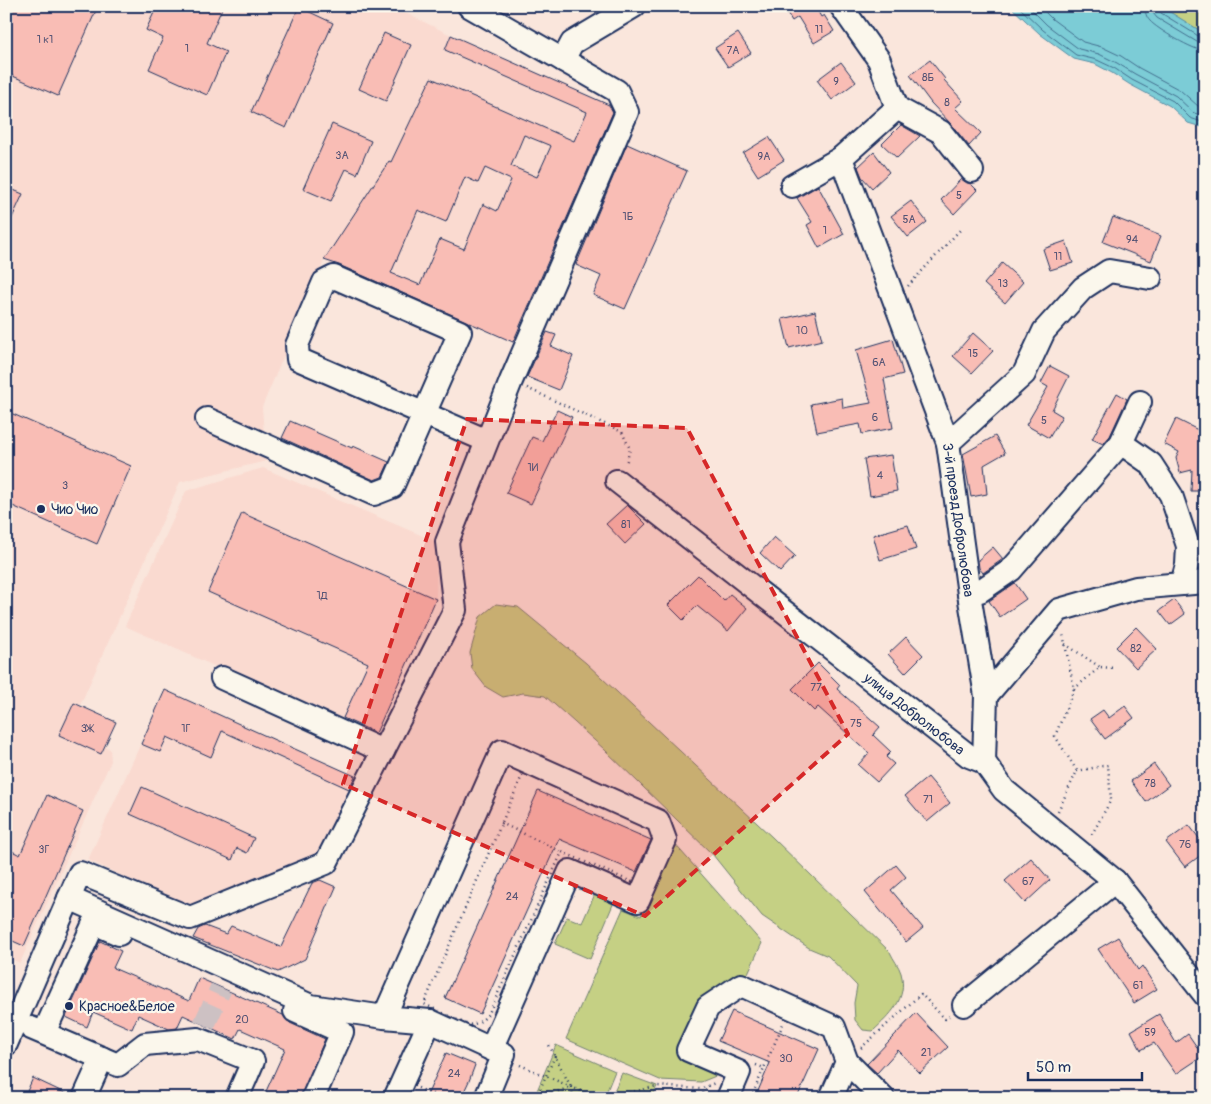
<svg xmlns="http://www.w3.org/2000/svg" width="1211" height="1104" viewBox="0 0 1211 1104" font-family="Pangolin,sans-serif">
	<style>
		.built { fill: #fadad0 }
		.green { fill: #c5d084; stroke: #708071 }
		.water { fill: #7cccd6; stroke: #558da6 }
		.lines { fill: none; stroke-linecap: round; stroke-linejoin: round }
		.shore { stroke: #426e8e; stroke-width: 1 }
		.building { fill: #f9bdb5; stroke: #1b2f5e; fill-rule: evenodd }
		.minor-tunnel { stroke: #cdc1c3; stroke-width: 22; stroke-dasharray: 22 11; stroke-linecap: butt }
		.minor-casing { stroke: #1b2f5e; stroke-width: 26 }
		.path { stroke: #1b2f5e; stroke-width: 2.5; stroke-dasharray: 1 4; stroke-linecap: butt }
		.minor { stroke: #fbf7ec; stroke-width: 22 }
		.marked { fill: #d62828; fill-opacity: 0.2; stroke: #d62828; stroke-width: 4; stroke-dasharray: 10 6; stroke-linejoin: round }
		.poi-dot { fill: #1b2f5e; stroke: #fbf7ec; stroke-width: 2 }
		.labels { text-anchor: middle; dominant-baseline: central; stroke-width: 4.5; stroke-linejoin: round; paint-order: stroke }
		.number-label { font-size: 11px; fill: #525274 }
		.poi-label { font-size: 14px; fill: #1b2f5e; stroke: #fbf7ec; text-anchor: start }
		.street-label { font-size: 14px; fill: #1b2f5e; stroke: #fbf7ec }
	</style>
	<rect width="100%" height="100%" fill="#fae6dc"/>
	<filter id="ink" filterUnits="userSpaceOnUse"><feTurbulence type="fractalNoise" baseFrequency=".02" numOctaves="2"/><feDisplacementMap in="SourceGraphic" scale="10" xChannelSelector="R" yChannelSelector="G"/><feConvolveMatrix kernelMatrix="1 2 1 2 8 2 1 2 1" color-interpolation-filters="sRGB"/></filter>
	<g filter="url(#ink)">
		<!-- built -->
		<g class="built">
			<path d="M6,6H391L451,35L619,109L518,344L324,261L262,407L266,461L180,482L69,730L110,749L111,761L20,963L6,957Z"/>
			<path d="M263,468L437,542L436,599L374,738L125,626L186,491Z"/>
			<path d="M165,690L356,777L322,851L190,907L88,860Z"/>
		</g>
		<!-- green -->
		<g class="green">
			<path d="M1160,6H1205V34L1161,7Z"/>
			<path d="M496,604L518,607L586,663L773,838L890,952C893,959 899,966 901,973C908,999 890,1015 873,1031L863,1030L855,1020L854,1003L857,986L828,956L809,948L762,916L713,855L604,749L545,696L523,693L503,697L486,687L472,669L470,653L480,617Z"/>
			<path d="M673,842L762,943L748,973L702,1004L680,1053L723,1073L701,1082L660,1080L566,1039L623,909L641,916Z"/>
			<path d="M595,894L614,902L590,959L555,944L567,917L582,923Z"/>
			<path d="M556,1045L615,1071L604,1098H534Z"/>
			<path d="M622,1073L657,1086L652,1098H611Z"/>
		</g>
		<!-- water -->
		<path class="water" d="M1010,6H1160L1204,33L1205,128L1188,123L1170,106L1129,84L1112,73L1095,64L1074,59L1040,34Z"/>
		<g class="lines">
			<!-- shore -->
			<g class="shore">
				<path d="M1018,6L1043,30L1076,55L1097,60L1114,68L1132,80L1173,101L1190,118L1205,123"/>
				<path d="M1028,6L1047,25L1079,49L1099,54L1117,63L1135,74L1176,96L1194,113L1205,116"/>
				<path d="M1039,6L1052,19L1083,42L1102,47L1121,56L1139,68L1180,90L1198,106L1205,109"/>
				<path d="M1145,6C1145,12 1146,17 1150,21C1157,29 1194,51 1205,51"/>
				<path d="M1152,6L1153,13L1157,18L1197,42L1205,44"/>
				<path d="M1158,6L1161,13L1200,37H1205"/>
			</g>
		</g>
		<!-- building -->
		<g class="building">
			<path d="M6,6H98L58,96L6,73Z"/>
			<path d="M157,6H223L207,43L226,52L207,95L149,69L163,38L146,30Z"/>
			<path d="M783,6H815L821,17L824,15L834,31L814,43L798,17L792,21Z"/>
			<path d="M299,7L333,23L286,128L251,112Z"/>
			<path d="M384,33L411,45L386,101L359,89Z"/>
			<path d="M738,33L751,53L728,67L715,48Z"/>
			<path d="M451,35L609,105L613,112L513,342L339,265L324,260L389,161L391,162L431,78L574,141L587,112L445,50ZM524,135L551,146L537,177L511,166ZM485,168L511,180L497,211L483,204L464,249L440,239L420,285L391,273L418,210L446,222L465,177L478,183Z"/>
			<path d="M930,60L945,79L944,80L963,101L955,108L981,133L969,146L951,124L931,103L910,75Z"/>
			<path d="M841,62L856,82L832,100L817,80Z"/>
			<path d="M332,124L371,141L357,174L346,169L331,201L303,189Z"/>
			<path d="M901,125L920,136L897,158L882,144Z"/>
			<path d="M769,137L784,160L758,176L743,153Z"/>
			<path d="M627,144L687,171L625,309L593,295L601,276L576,265Z"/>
			<path d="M874,152L889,172L872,188L862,177L858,167Z"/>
			<path d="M961,179L967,183L971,184L977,190L954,214L941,200Z"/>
			<path d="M818,186L844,234L819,248L807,225L812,222L797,198Z"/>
			<path d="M6,187L23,194L6,231Z"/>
			<path d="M911,201L927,222L908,237L891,216Z"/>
			<path d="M1113,217L1161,236L1151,261L1103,242Z"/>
			<path d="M1066,241L1073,263L1050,270L1043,249Z"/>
			<path d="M1002,263L1023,282L1005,303L984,284Z"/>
			<path d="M815,311L822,340L789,348L782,319Z"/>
			<path d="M547,332L556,335L551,346L573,356L559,390L527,377Z"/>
			<path d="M973,333L993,351L972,373L953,356Z"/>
			<path d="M893,339L903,374L884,379L893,428L862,434L860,424L817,432L811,404L842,398L843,408L871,403L856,350Z"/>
			<path d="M1050,366L1069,376L1052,410L1062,416L1049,438L1026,425L1048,387L1041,383Z"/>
			<path d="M1117,393L1127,399L1110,436L1103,444L1092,439Z"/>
			<path d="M557,410L572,417L531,504L506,493L532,437L542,441Z"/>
			<path d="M6,411L131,466L97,544L6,503Z"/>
			<path d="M1176,419L1196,429L1205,430V491H1191L1192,470L1180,473L1176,458L1179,452L1164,444Z"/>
			<path d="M290,421L352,448L353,446L389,462L382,477L374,480L282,438Z"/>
			<path d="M995,436L1005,453L984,465L987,494L971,497L963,454Z"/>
			<path d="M891,455L897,491L870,496L864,459Z"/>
			<path d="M627,505L646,524L625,544L606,524Z"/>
			<path d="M242,513L436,599L376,733L343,718L368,663L208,592Z"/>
			<path d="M908,525L916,549L880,560L873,535Z"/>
			<path d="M774,537L795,556L780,572L760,553Z"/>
			<path d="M993,547L1003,559L983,573L979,568L978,560Z"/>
			<path d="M698,575L724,601L730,594L747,608L728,631L697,606L683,620L668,605Z"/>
			<path d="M1015,583L1026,599L1000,617L989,601Z"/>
			<path d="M1174,600L1185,614L1170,625L1159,611Z"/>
			<path d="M1136,627L1157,649L1136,668L1116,647Z"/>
			<path d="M906,637L923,655L905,673L888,654Z"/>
			<path d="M818,663L840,685L837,689L880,727L873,735L891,752L886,757L894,764L877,782L858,765L869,753L818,707L814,711L792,689Z"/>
			<path d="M165,690L237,723L355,776L349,789L222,731L211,757L167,737L160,752L141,744Z"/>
			<path d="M74,703L116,722L101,754L59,735Z"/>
			<path d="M1125,706L1134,718L1105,739L1090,719L1103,710L1109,718Z"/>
			<path d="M1154,764L1169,785L1146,802L1131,781Z"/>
			<path d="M928,777L950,803L927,822L905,796Z"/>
			<path d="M142,787L254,838L247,853L237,848L232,860L130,814Z"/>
			<path d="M538,791L651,840L636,872L559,839L480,1014L445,998Z"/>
			<path d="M47,795L83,811L24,946L6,938V848L20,855Z"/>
			<path d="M1189,825L1205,846V852L1185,867L1166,842Z"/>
			<path d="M1031,858L1050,880L1025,903L1005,881Z"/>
			<path d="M896,865L906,877L891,890L923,928L906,942L865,892Z"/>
			<path d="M320,880L336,887L305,959L278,972L193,938L198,929L205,926L226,934L231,926L281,947L312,883Z"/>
			<path d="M1118,937L1138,970L1142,966L1157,989L1134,1003L1098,949Z"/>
			<path d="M100,941L121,951L113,968L189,1001L199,978L283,1015L290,1023L325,1039L300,1098H263L285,1049L240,1029L235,1039L183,1015L177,1028L169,1029L138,1015L132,1029L93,1012L87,1027L66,1017Z"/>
			<path d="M732,1011L819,1049L797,1098H755L770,1063L718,1041Z"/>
			<path d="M916,1013L948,1047L920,1073L898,1050L877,1073L867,1064Z"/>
			<path d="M1159,1014L1176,1043L1188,1034L1203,1056L1176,1074L1154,1043L1141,1050L1131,1031Z"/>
			<path d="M446,1053L475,1065L469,1081L461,1098H426Z"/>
			<path d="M33,1078L71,1096V1098H24Z"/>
		</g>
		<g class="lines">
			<!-- minor-tunnel -->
			<path class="minor-tunnel" d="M204,1025L221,988"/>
			<!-- minor casing -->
			<g class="minor-casing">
				<g id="minor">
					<path d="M841,6L879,60L897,108L841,158L948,443L969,594L986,696L984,762"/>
					<path d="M563,60L572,43L634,6"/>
					<path d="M897,108L941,132L972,171"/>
					<path d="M792,186L841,158"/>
					<path d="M207,419L374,494L392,487L460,332L334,277L324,282L297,345L298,359L478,437L486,442"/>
					<path d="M948,443L1024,374L1044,331L1083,288L1109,271L1150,278"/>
					<path d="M1121,443L1151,464L1171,495L1188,546L1187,565L1182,584"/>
					<path d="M617,481L969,756L984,762L1004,790L1115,881L1205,995"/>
					<path d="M969,594L980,591L1011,570L1121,443L1140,402"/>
					<path d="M222,678L383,751"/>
					<path d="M986,696L1059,610L1136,588L1205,582"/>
					<path d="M69,898L311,1006L384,1017L502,751L658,821L665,840L638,901L570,871L491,1049L430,1021L384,1017"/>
					<path d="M964,1005L1115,881"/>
					<path d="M295,1011L342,1032L313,1098"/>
					<path d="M31,1028L118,1065L145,1044L198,1039L253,1061L237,1098"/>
					<path d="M44,1033L94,923L119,934"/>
					<path d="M6,1044L80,873L190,918L326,863L455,610L447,542L511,381L627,112L617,91L469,6"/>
					<path d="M84,1098L102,1058"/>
					<path d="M395,1098L430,1021"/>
					<path d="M486,1098L504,1054L491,1049"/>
					<path d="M728,1098L739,1072L688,1050L708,1007L741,985L834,1027L847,1062L883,1098"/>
					<path d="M831,1098L847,1062"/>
				</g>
			</g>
			<!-- path -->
			<g class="path">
				<path d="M908,286L960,230"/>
				<path d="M527,388L622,432L630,449L626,464"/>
				<path d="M1065,644L1100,667"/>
				<path d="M1074,689L1100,667L1114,668"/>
				<path d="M524,771L653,830C656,849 646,869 632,882L562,852L489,1013C482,1021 478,1024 468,1025L424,1004Z"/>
				<path d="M1077,771L1108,765L1111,800L1091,836"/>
				<path d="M1058,811L1077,771L1055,736L1074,689L1063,634"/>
				<path d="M501,823L562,852"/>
				<path d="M861,1048L921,994L945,1019L949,1016"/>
				<path d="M520,1065L597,1098"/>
				<path d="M756,1065L764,1068L783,1024"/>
				<path d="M571,1087L574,1098"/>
				<path d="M418,1088L442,1098"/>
				<path d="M536,1098L555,1056"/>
				<path d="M539,1098L571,1087L549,1045"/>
				<path d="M610,1098L657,1086L700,1089L715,1083"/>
				<path d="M701,1098L705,1088"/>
				<path d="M751,1098L764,1068"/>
				<path d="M809,1098L813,1090"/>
			</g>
			<!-- minor -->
			<use href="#minor" class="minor"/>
		</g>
	</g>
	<!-- marked area -->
	<path class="marked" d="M467,419L687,428L848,734L645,916L343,784Z"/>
	<!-- markers -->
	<g class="poi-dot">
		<circle cx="41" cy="509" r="5"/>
		<circle cx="69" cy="1006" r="5"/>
	</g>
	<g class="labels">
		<!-- number labels -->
		<g class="number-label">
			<text x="819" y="29">11</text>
			<text x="45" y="39">1 к1</text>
			<text x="187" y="48">1</text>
			<text x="733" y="50">7А</text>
			<text x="928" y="77">8Б</text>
			<text x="836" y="81">9</text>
			<text x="947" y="102">8</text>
			<text x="342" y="155">3А</text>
			<text x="764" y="156">9А</text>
			<text x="959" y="195">5</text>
			<text x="628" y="216">1Б</text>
			<text x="909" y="219">5А</text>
			<text x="825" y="230">1</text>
			<text x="1132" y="239">94</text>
			<text x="1058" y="256">11</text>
			<text x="1003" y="283">13</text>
			<text x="802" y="330">10</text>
			<text x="973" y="353">15</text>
			<text x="879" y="362">6А</text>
			<text x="875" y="417">6</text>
			<text x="1044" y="420">5</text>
			<text x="533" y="467">1И</text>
			<text x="880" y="475">4</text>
			<text x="65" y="485">3</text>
			<text x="626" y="524">81</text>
			<text x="322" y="595">1Д</text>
			<text x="1136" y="648">82</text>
			<text x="816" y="687">77</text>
			<text x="856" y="723">75</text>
			<text x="87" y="728">3Ж</text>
			<text x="186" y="728">1Г</text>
			<text x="1150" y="783">78</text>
			<text x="928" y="799">71</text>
			<text x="1185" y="844">76</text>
			<text x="44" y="849">3Г</text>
			<text x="1028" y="881">67</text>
			<text x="512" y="896">24</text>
			<text x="1138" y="985">61</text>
			<text x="242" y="1019">20</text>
			<text x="1150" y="1032">59</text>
			<text x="926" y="1052">21</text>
			<text x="786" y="1058">30</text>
			<text x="454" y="1073">24</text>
		</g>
		<!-- poi labels -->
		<g class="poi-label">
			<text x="51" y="509">Чио Чио</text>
			<text x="79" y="1006">Красное&amp;Белое</text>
		</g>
		<!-- street labels -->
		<g class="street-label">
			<text transform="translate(958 520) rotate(82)">3-й проезд Добролюбова</text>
			<text transform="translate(914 714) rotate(38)">улица Добролюбова</text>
		</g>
	</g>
	<!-- margin -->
	<rect width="1211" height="1104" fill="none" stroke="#fbf7ec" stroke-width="25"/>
	<rect x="12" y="12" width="1186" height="1079" fill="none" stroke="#1b2f5e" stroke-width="2" filter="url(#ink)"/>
	<!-- scale -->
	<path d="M1028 1072v8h114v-8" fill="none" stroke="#1b2f5e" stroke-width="2.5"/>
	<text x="1036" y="1072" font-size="15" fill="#1b2f5e" stroke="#fbf7ec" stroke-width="4" paint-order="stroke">50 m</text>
</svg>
